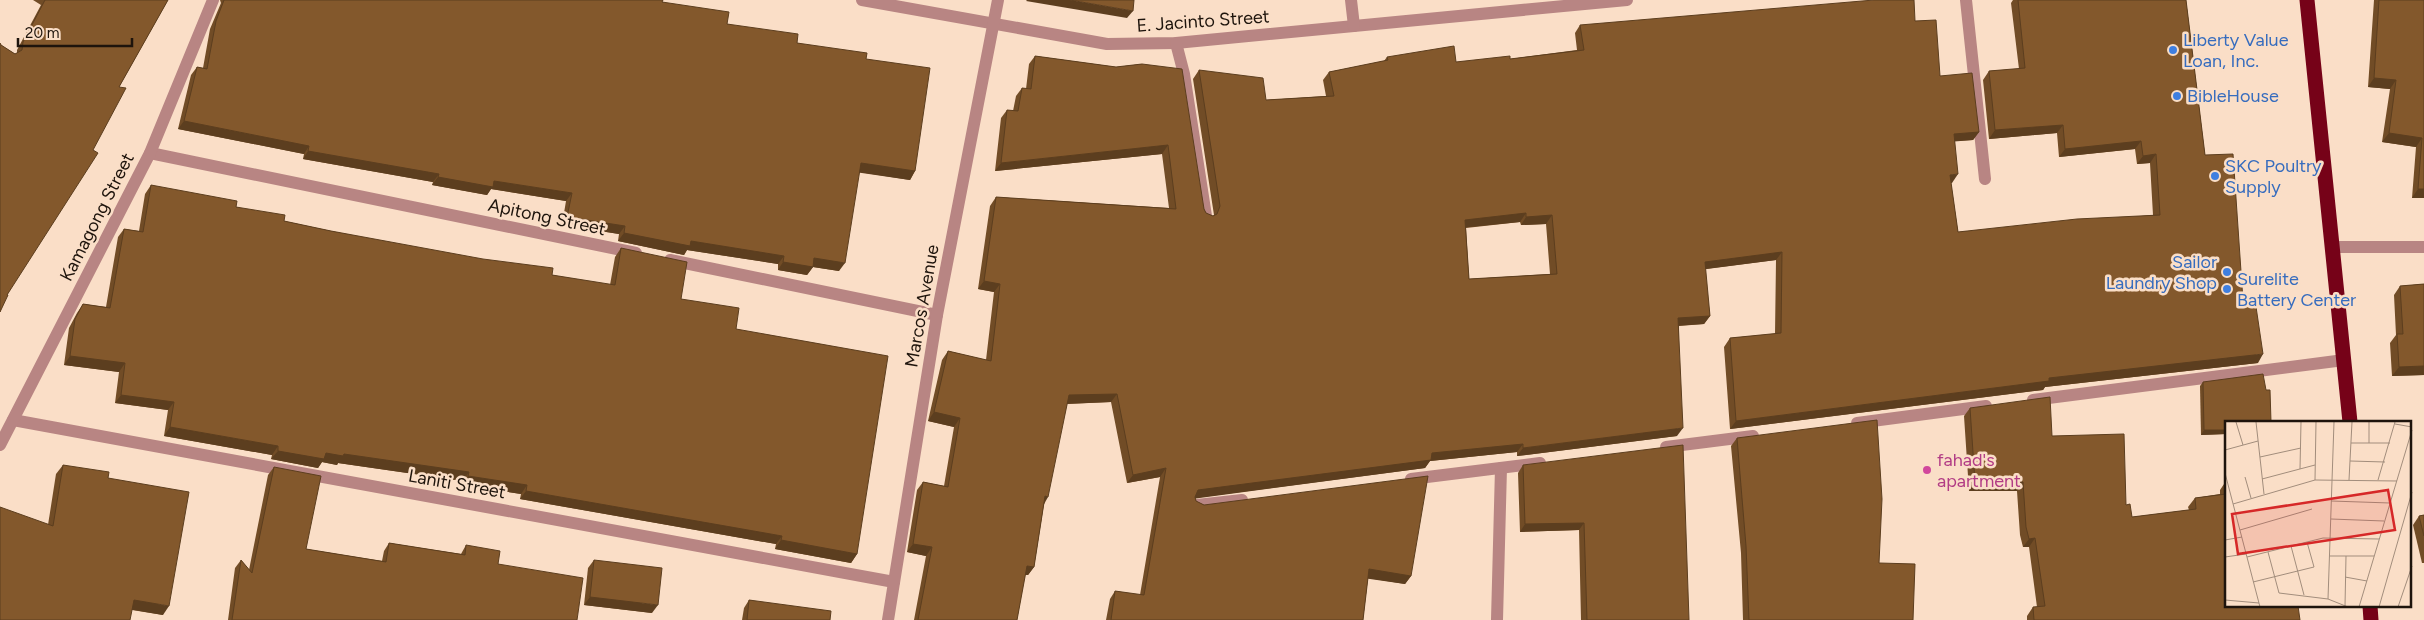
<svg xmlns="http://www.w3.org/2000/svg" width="2424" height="620" viewBox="0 0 2424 620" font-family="Figtree,sans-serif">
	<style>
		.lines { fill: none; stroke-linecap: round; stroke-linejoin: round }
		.lane { stroke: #b88583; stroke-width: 12 }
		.street { stroke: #b88583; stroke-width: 12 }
		.highway { stroke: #760218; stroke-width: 15 }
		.wall { fill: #714c26; fill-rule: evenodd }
		.shaded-wall { fill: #5c3e1f }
		.building { fill: #83582c; stroke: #5c3e1f; fill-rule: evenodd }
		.shop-dot { fill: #3f7fe0; stroke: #fadec7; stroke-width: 2 }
		.hotel-dot { fill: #d1479c; stroke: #fadec7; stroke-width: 2 }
		.labels { text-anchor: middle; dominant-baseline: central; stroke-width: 5; stroke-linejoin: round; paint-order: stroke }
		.street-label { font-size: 18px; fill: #1e140c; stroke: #fadec7 }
		.shop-label { font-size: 18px; fill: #366cbe; stroke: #fadec7; text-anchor: start }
		.hotel-label { font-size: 18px; fill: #b23c85; stroke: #fadec7; text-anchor: start }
		.inset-road { fill: none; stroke: #a28d7c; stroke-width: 1 }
		.view { fill: #d62828; fill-opacity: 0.15; stroke: #d62828; stroke-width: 2.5 }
		.inset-edge { fill: none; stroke: #1e140c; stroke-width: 2.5 }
	</style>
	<rect width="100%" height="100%" fill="#fadec7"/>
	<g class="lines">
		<!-- lane -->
		<g class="lane">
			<path d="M1966,0L1985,179"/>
			<path d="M1497,620L1501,468"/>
		</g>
		<!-- street -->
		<g class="street">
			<path d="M862,0L1107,44L1176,43L1627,0"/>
			<path d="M1351,0L1354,26"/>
			<path d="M1176,43L1184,74L1206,216"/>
			<path d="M150,153L636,253"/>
			<path d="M2332,247H2424"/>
			<path d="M670,260L937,315"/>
			<path d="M2033,400L2344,360"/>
			<path d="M13,420L894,582"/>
			<path d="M1857,423L1986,406"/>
			<path d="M0,445L150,153L213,0"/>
			<path d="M1666,447L1753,436"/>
			<path d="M1411,479L1540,463"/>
			<path d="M1197,505L1242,500"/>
			<path d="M888,620L937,315L998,0"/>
		</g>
		<!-- highway -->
		<g class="highway">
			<path d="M2307,0L2350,422"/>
			<path d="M2370,606L2371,620"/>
		</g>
	</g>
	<!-- wall -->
	<g class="wall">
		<path d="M33,0H168L119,87L7,295L0,312L1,45L15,54L17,53V50L41,5Z"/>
		<path d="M220,0H663L662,2L727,24L797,43L866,59L915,171L910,180L859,172L839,271L813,267L807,275L778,270V264L687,250L684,255L618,241L619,234L562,225L566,201L491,189L487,195L432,185L433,182L303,159L304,154L178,129L191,75L197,67L203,68L210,29L221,3Z"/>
		<path d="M2013,0H2186L2205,155L2243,301L2258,363L2045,387L2043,390L1730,429L1724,347L1730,338L1775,334L1776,260L1705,269L1710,316L1704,324L1679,326L1677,436L1517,456V452L1430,461L1425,468L1195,498L1196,501L1204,505L1411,576L1405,584L1368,578L1363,620H1106L1110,599L1115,591L1140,595L1160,477L1127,483L1111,402L1067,404L1044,504L1034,567L1028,575H1025L1017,620H914L926,556L907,552L917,490L923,482L944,486L954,427L928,421L942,360L948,351L986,360L994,292L978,289L990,206L996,197L1169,208L1162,154L995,171L1001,118L1007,110L1013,111L1016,96L1022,88L1026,89L1029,64L1035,56L1116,67L1142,64L1204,209L1206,213L1213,216L1214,215L1193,79L1199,70L1266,100L1326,96L1323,80L1329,72L1384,61L1387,57L1456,62L1510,59L1577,50L1575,33L1580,25L1915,21L1940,76L1979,132L1973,140L1955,141L1951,183L1958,232L2153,215L2150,163L2137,164L2135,149L2059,157L2057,133L1989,139L1983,80L1989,71L2019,69L2011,3ZM1520,222L1521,225L1546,224L1550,274L1469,279L1466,228Z"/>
		<path d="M2374,0H2424V198H2412L2416,147L2382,142L2390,89L2368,87Z"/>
		<path d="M151,185L236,207L284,221L331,231L552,275L610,285L615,257L621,248L681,299L736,329L857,554L851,563L775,549L776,544L520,499L521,494L462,485L463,481L338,463L337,465L322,462L318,468L271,459L272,455L164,436L168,410L115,403L119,372L64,365L69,328L77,313L83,304L106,307L118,237L124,229L139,231L145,194Z"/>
		<path d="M2424,284V375L2392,376L2390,343L2396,335L2394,295L2400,286Z"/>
		<path d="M2203,382L2226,422V434L2201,435L2200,386Z"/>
		<path d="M1970,408L2052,436L2126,505L2132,517L2189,510L2188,507L2195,498L2220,494V490L2226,481V606L2300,620H2027V616L2033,607H2037L2029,547H2023L2020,535L2017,491H1969L1964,416Z"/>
		<path d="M1737,438L1879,563L1913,620H1743L1741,553L1731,446Z"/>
		<path d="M63,465L108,478L163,615L132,610L48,525L56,474Z"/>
		<path d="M1523,465L1689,620H1581L1579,530L1520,532L1518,473Z"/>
		<path d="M274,467L306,549L382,561L384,551L389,543L461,554L466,545L498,564L577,620H228L235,568L241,560L249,570L268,475Z"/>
		<path d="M2424,515V563H2422L2413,525L2419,516Z"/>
		<path d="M594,560L652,613L584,605L588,568Z"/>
		<path d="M749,600L830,620H742L744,608Z"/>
	</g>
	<!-- shaded-wall -->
	<g class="shaded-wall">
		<path d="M1027,0H1070L1133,11L1127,18L1026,1Z"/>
		<path d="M2374,78L2396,80L2390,89L2368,87Z"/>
		<path d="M184,121L309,146L304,154L178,129Z"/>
		<path d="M2063,125L2057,133L1989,139L1995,130Z"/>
		<path d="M1979,132L1973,140L1948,142L1954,134Z"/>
		<path d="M2389,133L2422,138L2416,147L2382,142Z"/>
		<path d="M2141,141L2135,149L2059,157L2065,149Z"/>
		<path d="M1168,145L1162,154L995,171L1001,163Z"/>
		<path d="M308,151L439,174L433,182L303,159Z"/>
		<path d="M2156,154L2150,163L2137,164L2143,156Z"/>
		<path d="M861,163L915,171L910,180L855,172Z"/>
		<path d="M1958,174L1952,183H1944L1950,175Z"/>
		<path d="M438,177L494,181L572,193L566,201L491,189L487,195L432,185Z"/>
		<path d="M2418,189H2424V198H2412Z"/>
		<path d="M1526,213L1520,222L1459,228L1465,220Z"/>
		<path d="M1552,215L1546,224L1521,225L1526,217Z"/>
		<path d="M567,217L625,226L619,234L562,225Z"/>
		<path d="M624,233L691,241L784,256L778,264L687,250L684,255L618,241Z"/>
		<path d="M1782,252L1776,260L1699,270L1705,262Z"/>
		<path d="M814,258L845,263L839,271L813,267L807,275L778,270L783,262Z"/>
		<path d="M984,281L1000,284L994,292L978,289Z"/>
		<path d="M1710,316L1704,324L1673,326L1678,318Z"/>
		<path d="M2263,354L2258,363L2045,387L2043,390L1730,429L1736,421L2049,378Z"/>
		<path d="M70,356L125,363L119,372L64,365Z"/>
		<path d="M2424,366V375L2392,376L2399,367Z"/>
		<path d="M1117,394L1111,402L1063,404L1069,395Z"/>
		<path d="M121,395L174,402L168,410L115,403Z"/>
		<path d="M934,412L960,418L954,427L928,421Z"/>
		<path d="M170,427L278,446L272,455L164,436Z"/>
		<path d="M1683,428L1677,436L1517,456L1523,448Z"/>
		<path d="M2204,430H2226V434L2201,435Z"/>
		<path d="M1523,444L1517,452L1430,461L1425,468L1192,499L1198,490L1432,453Z"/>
		<path d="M278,451L344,454L469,472L463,481L338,463L337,465L322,462L318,468L271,459Z"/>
		<path d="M1166,468L1160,477L1127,483L1133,475Z"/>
		<path d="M468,476L527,485L521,494L462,485Z"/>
		<path d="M1975,482H2023L2017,491H1969Z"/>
		<path d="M526,491L782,536L776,544L520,499Z"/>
		<path d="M1045,496L1048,497L1043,506Z"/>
		<path d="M1584,523L1579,530L1520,532L1525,524Z"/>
		<path d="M2035,538L2029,547H2023L2029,539Z"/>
		<path d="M781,540L857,554L851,563L775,549Z"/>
		<path d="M913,544L932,547L926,556L907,552Z"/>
		<path d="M1027,566L1034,567L1028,575L1021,574Z"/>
		<path d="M1369,569L1411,576L1405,584L1363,578Z"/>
		<path d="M590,597L658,605L652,613L584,605Z"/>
		<path d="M134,600L169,606L163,615L128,609Z"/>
	</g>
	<!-- building -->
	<g class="building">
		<path d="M45,0H168L119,87L126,88L93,150L98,153L7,295H8L0,312V43L1,45L15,54L22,50L23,42Z"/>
		<path d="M224,0H663L662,2L729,12L727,24L798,34L797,43L867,53L866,59L930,68L915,171L861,163L845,263L814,258L813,267L783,262L784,256L691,241L690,246L624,233L625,226L567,217L572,193L494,181L493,187L438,177L439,174L308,151L309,146L184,121L197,67L207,69L216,21Z"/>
		<path d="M1070,0H1134L1133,11Z"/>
		<path d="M1874,0H1914L1915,21L1936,20L1940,76L1972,73L1979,132L1954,134L1958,174L1950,175L1958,232L2077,219L2160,215L2156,154L2143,156L2141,141L2065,149L2063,125L1995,130L1989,71L2025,68L2018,0H2186L2205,155L2233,154L2243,301L2255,300L2263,354L2049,378V381L1736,421L1730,338L1781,333L1782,252L1705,262L1710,316L1678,318L1683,428L1523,448V444L1432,453L1431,460L1198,490L1195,497L1196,501L1204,505L1428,476L1411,576L1369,569L1363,620H1111L1115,591L1144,595L1166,468L1133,475L1117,394L1069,395L1048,497L1045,496L1034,567L1027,566L1017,620H918L932,547L913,544L923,482L948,487L960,418L934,412L948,351L991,361L1000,284L984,281L996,197L1176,209L1168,145L1001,163L1007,110L1018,111L1022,88L1031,89L1035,56L1116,67L1142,64L1182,69L1204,209L1206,213L1213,216L1217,214L1220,206L1199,70L1263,78L1266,100L1334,96L1329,72L1388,60L1387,57L1454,46L1456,62L1510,56V59L1584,50L1580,25ZM1526,213V217L1552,215L1557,274L1469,279L1465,220Z"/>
		<path d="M2379,0H2424V189H2418L2422,138L2389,133L2396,80L2374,78Z"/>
		<path d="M151,185L237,201L236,207L285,215L284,221L331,231L483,259L553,268L552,275L615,285L621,248L687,262L681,299L739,308L736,329L888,356L857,554L781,540L782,536L526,491L527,485L468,476L469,472L344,454L343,456L326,453L324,459L278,451V446L170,427L174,402L121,395L125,363L70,356L75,319L83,304L110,308L124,229L143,232Z"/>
		<path d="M2424,284V366L2399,367L2397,334H2403L2400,286Z"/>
		<path d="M2263,374L2266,390H2270L2271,422H2226V430H2204L2203,382Z"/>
		<path d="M2050,397L2052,436L2124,434L2126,505L2130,504L2132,517L2196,509L2195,498L2226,494V606H2298L2300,620H2034L2033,607L2045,606L2035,538L2029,539L2026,527L2023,482H1975L1970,408Z"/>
		<path d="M1877,420L1882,499L1879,563L1915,564L1913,620H1749L1746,546L1737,438Z"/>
		<path d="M1683,445L1689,620H1587L1584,523L1525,524L1523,465Z"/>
		<path d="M63,465L109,472L108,478L189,492L169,606L134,600L130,620H0V507L53,526Z"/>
		<path d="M274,467L321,476L306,549L386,562L389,543L465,555L466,545L500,551L498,564L583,578L577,620H232L241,560L252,573Z"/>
		<path d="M2424,515V536L2419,516Z"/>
		<path d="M594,560L662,568L658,605L590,597Z"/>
		<path d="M749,600L831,611L830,620H747Z"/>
	</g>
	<!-- markers -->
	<g class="shop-dot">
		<circle cx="2173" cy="50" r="5"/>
		<circle cx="2177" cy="96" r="5"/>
		<circle cx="2215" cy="176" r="5"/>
		<circle cx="2227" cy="272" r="5"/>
		<circle cx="2227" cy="289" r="5"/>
	</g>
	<circle class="hotel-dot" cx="1927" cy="470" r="5"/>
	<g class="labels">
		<!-- street labels -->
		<g class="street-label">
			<text transform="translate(1203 21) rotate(-4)">E. Jacinto Street</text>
			<text transform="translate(97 217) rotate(-63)">Kamagong Street</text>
			<text transform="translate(547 217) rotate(12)">Apitong Street</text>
			<text transform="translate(922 306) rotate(-80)">Marcos Avenue</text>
			<text transform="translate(457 484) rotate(10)">Laniti Street</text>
		</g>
		<!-- shop labels -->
		<g class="shop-label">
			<text x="2183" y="40">Liberty Value<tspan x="2183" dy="21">Loan, Inc.</tspan></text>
			<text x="2187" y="96">BibleHouse</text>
			<text x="2225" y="166">SKC Poultry<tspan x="2225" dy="21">Supply</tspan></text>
			<text x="2217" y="262" text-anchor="end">Sailor<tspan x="2217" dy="21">Laundry Shop</tspan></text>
			<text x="2237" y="279">Surelite<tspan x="2237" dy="21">Battery Center</tspan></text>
		</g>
		<!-- hotel labels -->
		<g class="hotel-label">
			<text x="1937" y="460">fahad's<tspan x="1937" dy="21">apartment</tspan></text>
		</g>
	</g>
	<!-- overview -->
	<g transform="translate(2225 421)">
		<rect width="186" height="186" fill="#fadec7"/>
		<path class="inset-road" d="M11,1L18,24M31,1L39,73M170,3L187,6M126,22H165M144,22V1M0,29L33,20M35,36L76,27M125,40L160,41M75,48L76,1M0,52L35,186M20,56L26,77M37,58L90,44M90,59L91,1M124,59L127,1M153,59L170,1M106,80L165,82M8,83L90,59L172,60M106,98L159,100M15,109L87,88M0,119L17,116M66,125L79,174M43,131L54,172L103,178L123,186M104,135H149M0,136L21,133M22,136L98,117L154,118M120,156L142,160M28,161L89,146L82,121M103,178L109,1M0,179L34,182M120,185L121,135M134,186L187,9M154,186L187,71M173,186L187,145"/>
		<path class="view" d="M163,69L170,109L13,133L7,93Z"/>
		<rect width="186" height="186" class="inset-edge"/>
	</g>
	<!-- scale -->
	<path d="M18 38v8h114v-8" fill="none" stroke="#1e140c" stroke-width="2.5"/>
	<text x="25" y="38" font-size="15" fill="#1e140c" stroke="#fadec7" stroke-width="4" paint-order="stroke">20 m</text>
</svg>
